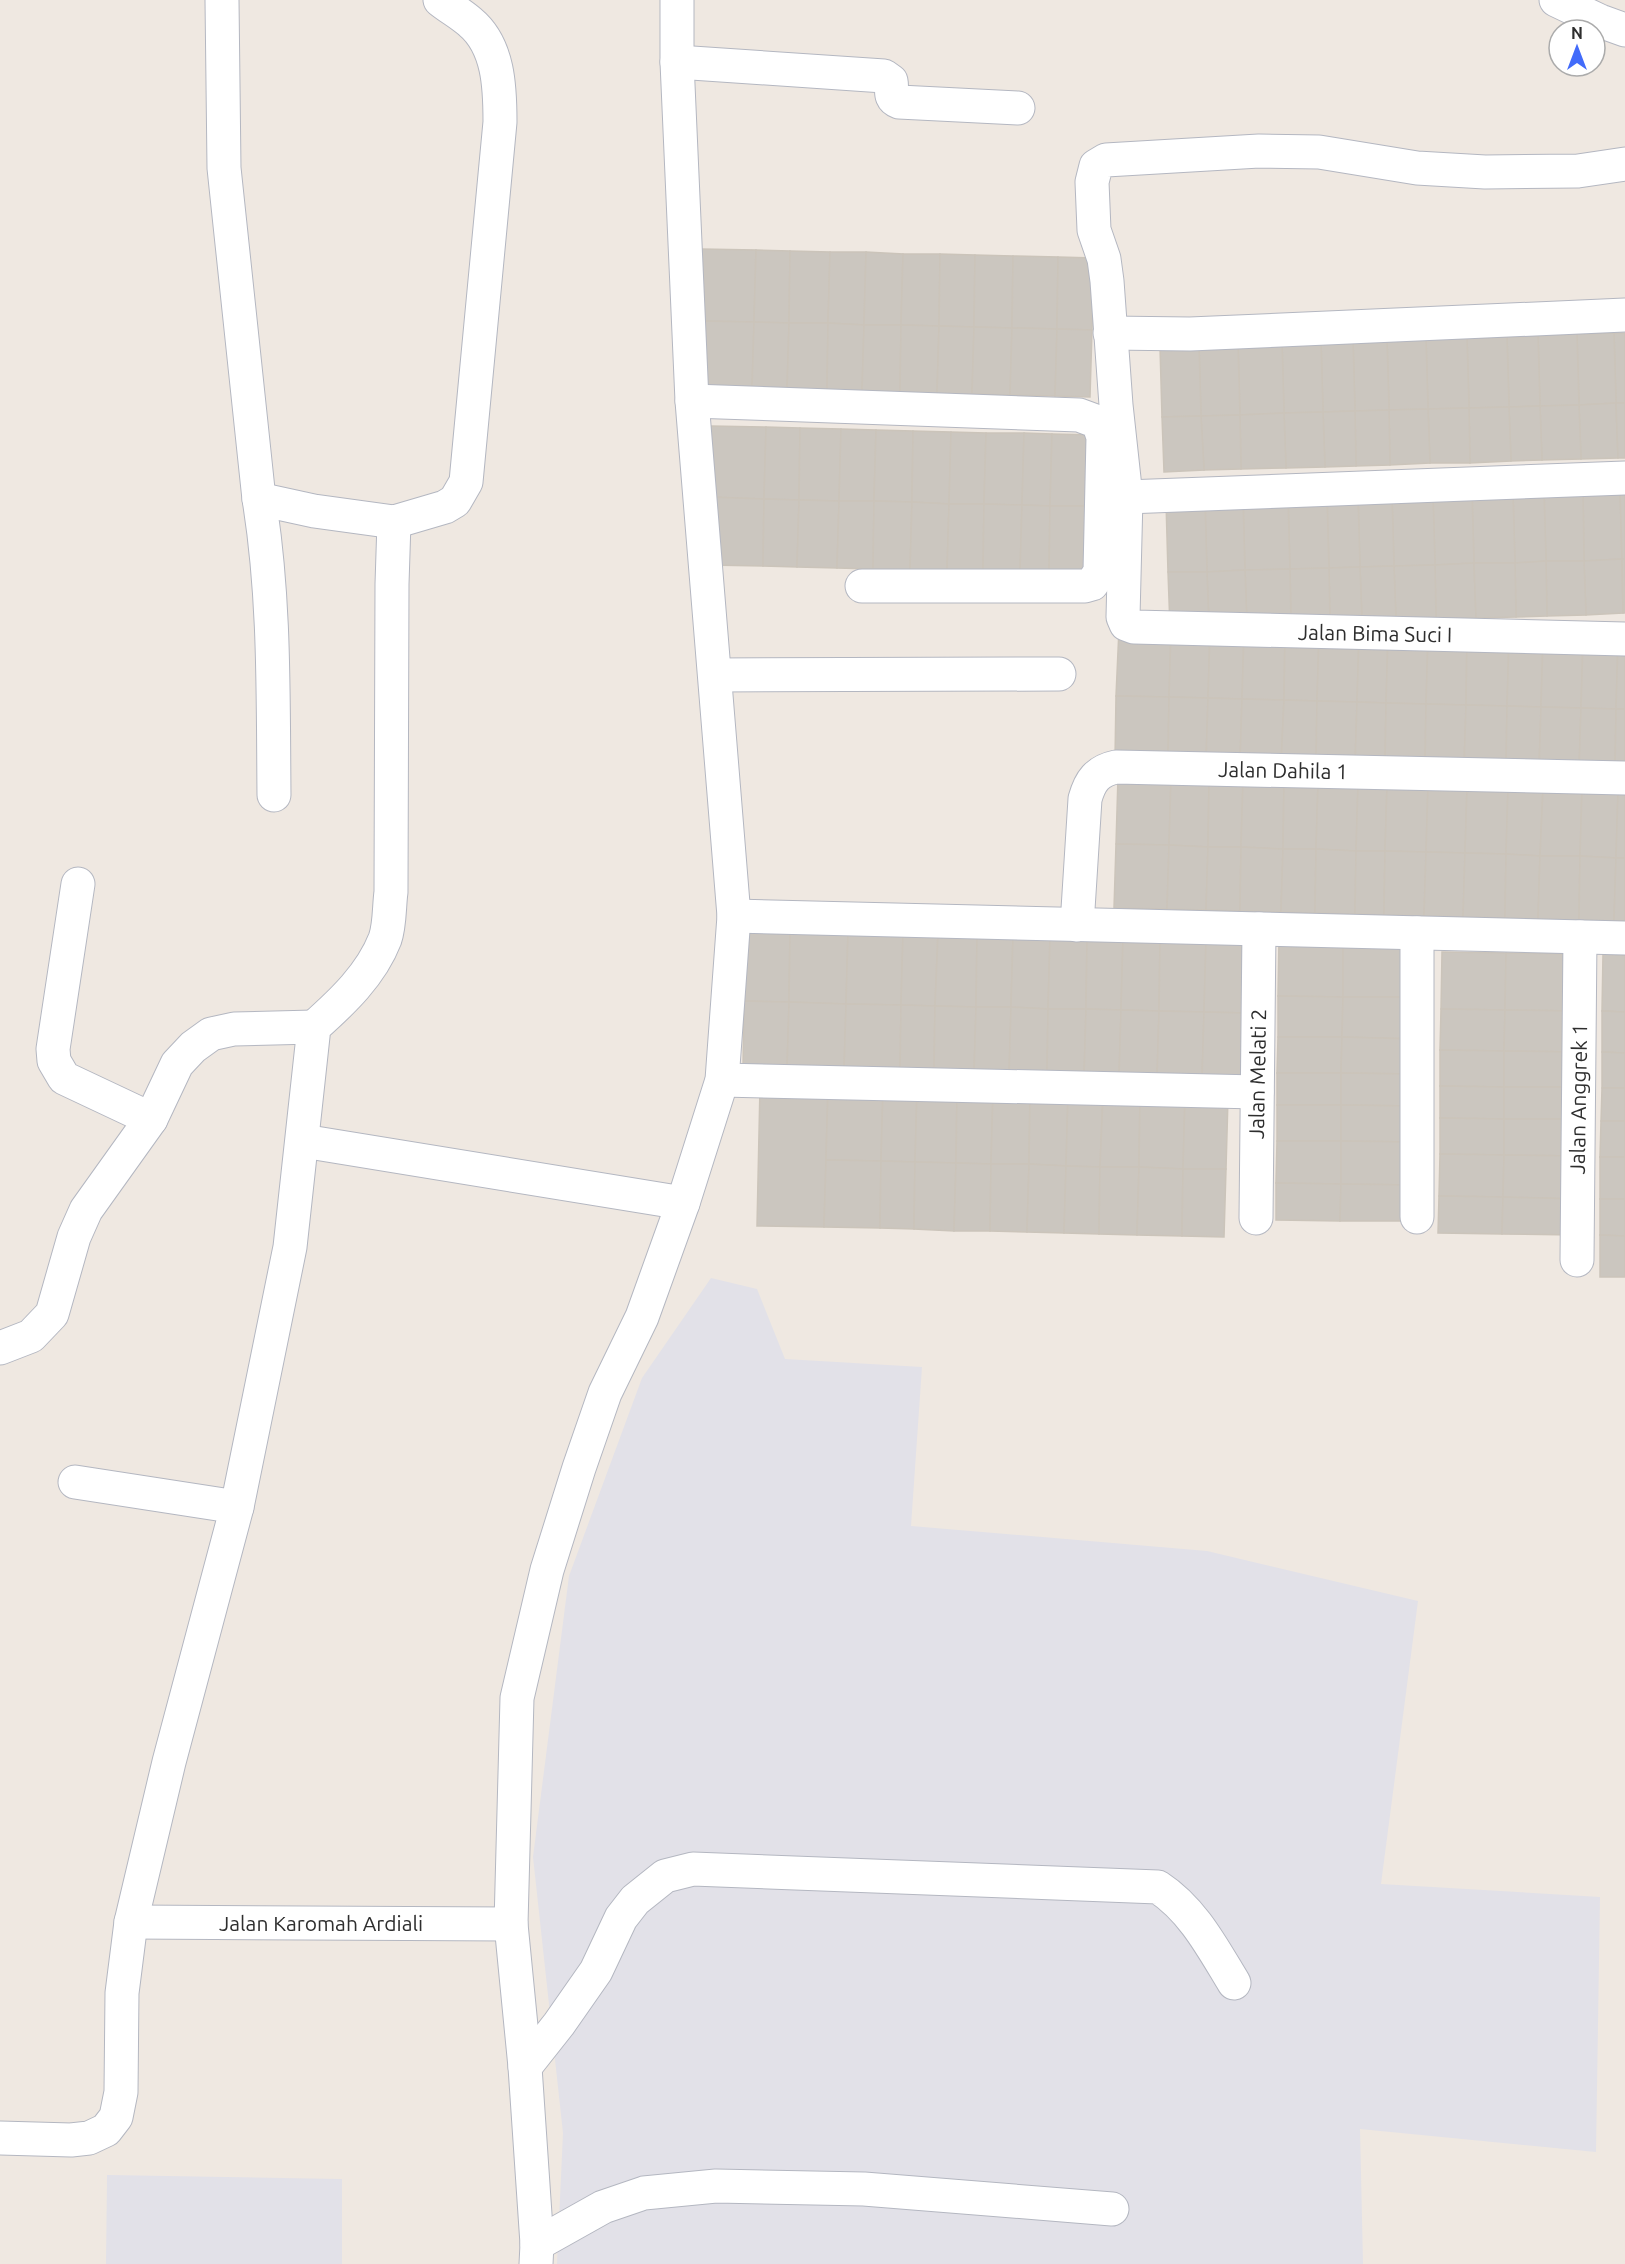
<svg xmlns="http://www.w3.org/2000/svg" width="1625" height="2264" viewBox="0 0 1625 2264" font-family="Ubuntu,sans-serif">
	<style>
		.industrial { fill: #e2e1e8 }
		.building { fill: #cbc6bf; stroke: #cbc4ba; stroke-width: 1.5 }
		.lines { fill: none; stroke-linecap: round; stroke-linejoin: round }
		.minor-casing { stroke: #b4b7c1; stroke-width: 35 }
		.minor { stroke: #fff; stroke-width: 33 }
		.labels { text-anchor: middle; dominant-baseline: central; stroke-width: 4.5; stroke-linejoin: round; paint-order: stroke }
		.street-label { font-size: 21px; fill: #2e2e2e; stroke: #fff }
	</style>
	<rect width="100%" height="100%" fill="#efe8e1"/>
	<!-- industrial -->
	<g class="industrial">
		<path d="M711,1278L757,1289L785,1359L922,1367L911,1526L1207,1551L1418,1601L1381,1884L1600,1897L1596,2152L1360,2129L1363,2264H557L563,2133L533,1857L569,1576L642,1378Z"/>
		<path d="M107,2175L342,2179V2264H106Z"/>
	</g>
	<!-- building -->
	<g class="building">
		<path d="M701,249L756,250L754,322L699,321Z"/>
		<path d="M756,250L790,251L789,323L754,322Z"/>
		<path d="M790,251L830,252L828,323H789Z"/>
		<path d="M830,252H866L864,325L828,323Z"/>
		<path d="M866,252L903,254L901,325H864Z"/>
		<path d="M903,254H940L939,326L901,325Z"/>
		<path d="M940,254L975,255L974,327L939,326Z"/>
		<path d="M975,255L1013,256L1012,328L974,327Z"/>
		<path d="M1013,256L1058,257L1057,329L1012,328Z"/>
		<path d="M1058,257L1094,258L1092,330L1057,329Z"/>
		<path d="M699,321L754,322L752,389L697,388Z"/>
		<path d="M754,322L789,323L787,390L752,389Z"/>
		<path d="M789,323H828L827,391L787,390Z"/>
		<path d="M828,323L864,325L862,392L827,391Z"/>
		<path d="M864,325H901L900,393L862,392Z"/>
		<path d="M901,325L939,326L937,394L900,393Z"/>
		<path d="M939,326L974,327L972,394H937Z"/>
		<path d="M974,327L1012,328L1010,395L972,394Z"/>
		<path d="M1012,328L1057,329L1055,396L1010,395Z"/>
		<path d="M1057,329L1092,330L1090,397L1055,396Z"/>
		<path d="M1614,333H1625V403H1616Z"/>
		<path d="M1614,333L1616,403L1579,405L1577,334Z"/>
		<path d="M1577,334L1579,405L1540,406L1538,336Z"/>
		<path d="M1538,336L1540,406L1509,407L1507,337Z"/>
		<path d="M1507,337L1509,407L1469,408L1467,338Z"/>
		<path d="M1467,338L1469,408L1428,409L1426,339Z"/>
		<path d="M1426,339L1428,409L1389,410L1387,340Z"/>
		<path d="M1387,340L1389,410L1355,411L1353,341Z"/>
		<path d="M1353,341L1355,411L1323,412L1321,342Z"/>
		<path d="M1321,342L1323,412L1284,413L1282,343Z"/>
		<path d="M1282,343L1284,413L1240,415L1238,344Z"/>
		<path d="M1238,344L1240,415L1201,416L1199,346Z"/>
		<path d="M1199,346L1201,416L1162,417L1160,347Z"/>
		<path d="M1616,403L1618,458L1581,459L1579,405Z"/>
		<path d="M1616,403H1625V458H1618Z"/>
		<path d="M1579,405L1581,459L1542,460L1540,406Z"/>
		<path d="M1540,406L1542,460L1511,461L1509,407Z"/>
		<path d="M1509,407L1511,461L1470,463L1469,408Z"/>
		<path d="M1469,408L1470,463H1430L1428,409Z"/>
		<path d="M1428,409L1430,463L1390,465L1389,410Z"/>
		<path d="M1389,410L1390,465L1356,466L1355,411Z"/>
		<path d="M1355,411L1356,466L1325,467L1323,412Z"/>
		<path d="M1323,412L1325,467L1286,468L1284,413Z"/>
		<path d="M1284,413L1286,468L1241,469L1240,415Z"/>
		<path d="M1240,415L1241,469L1204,470L1201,416Z"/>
		<path d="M1201,416L1204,470L1164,472L1162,417Z"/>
		<path d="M711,426L766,427L764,499L709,497Z"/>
		<path d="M766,427L800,428L799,500L764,499Z"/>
		<path d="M800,428L841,429L839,501L799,500Z"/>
		<path d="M841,429L876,430L874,501H839Z"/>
		<path d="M876,430L913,431L912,502L874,501Z"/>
		<path d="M913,431L951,432L949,504L912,502Z"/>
		<path d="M951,432L986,433L984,504H949Z"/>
		<path d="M986,433H1024L1022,505L984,504Z"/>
		<path d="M1024,433L1052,434L1050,506L1022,505Z"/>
		<path d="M1052,434L1095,435L1093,506H1050Z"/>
		<path d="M1620,489L1622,559L1584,561L1583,490Z"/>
		<path d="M1620,489H1625V559H1622Z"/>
		<path d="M1583,490L1584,561H1546L1544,491Z"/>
		<path d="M1544,491L1546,561L1515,563L1513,492Z"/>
		<path d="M1513,492L1515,563H1474L1472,493Z"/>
		<path d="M1472,493L1474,563L1435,565L1433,495Z"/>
		<path d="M1433,495L1435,565L1394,566L1392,496Z"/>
		<path d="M1392,496L1394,566L1360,567L1358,497Z"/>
		<path d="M709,497L764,499L763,566L708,565Z"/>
		<path d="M1358,497L1360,567L1329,568L1327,498Z"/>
		<path d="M1327,498L1329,568L1290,569L1288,499Z"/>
		<path d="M764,499L799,500L797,567L763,566Z"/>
		<path d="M1288,499L1290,569L1245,570L1243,500Z"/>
		<path d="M799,500L839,501L837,568L797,567Z"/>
		<path d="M1243,500L1245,570L1207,572L1205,501Z"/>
		<path d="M839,501H874L873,569L837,568Z"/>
		<path d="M874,501L912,502L910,570L873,569Z"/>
		<path d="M1205,501L1207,572H1168L1166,502Z"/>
		<path d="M912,502L949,504L947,571L910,570Z"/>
		<path d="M949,504H984L983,572L947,571Z"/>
		<path d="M984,504L1022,505L1020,572H983Z"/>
		<path d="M1022,505L1050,506L1049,573L1020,572Z"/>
		<path d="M1050,506H1093L1091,574L1049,573Z"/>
		<path d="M1622,559L1623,613L1586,615L1584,561Z"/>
		<path d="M1622,559H1625V613H1623Z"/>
		<path d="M1546,561H1584L1586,615L1547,616Z"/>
		<path d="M1546,561L1547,616L1516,617L1515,563Z"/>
		<path d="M1474,563L1476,618L1436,619L1435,565Z"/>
		<path d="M1474,563H1515L1516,617L1476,618Z"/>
		<path d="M1435,565L1436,619L1396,620L1394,566Z"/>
		<path d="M1394,566L1396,620L1362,621L1360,567Z"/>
		<path d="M1360,567L1362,621L1330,623L1329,568Z"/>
		<path d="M1329,568L1330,623H1291L1290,569Z"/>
		<path d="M1290,569L1291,623L1247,625L1245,570Z"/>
		<path d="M1245,570L1247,625L1209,626L1207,572Z"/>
		<path d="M1168,572H1207L1209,626L1170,627Z"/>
		<path d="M1119,629L1171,630L1169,697L1116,696Z"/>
		<path d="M1171,630L1210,631L1208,698L1169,697Z"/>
		<path d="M1210,631L1244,632L1242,699L1208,698Z"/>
		<path d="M1244,632L1285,633L1284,700L1242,699Z"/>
		<path d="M1285,633L1319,634L1317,701L1284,700Z"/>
		<path d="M1319,634L1359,635L1357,702L1317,701Z"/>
		<path d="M1359,635L1388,636L1386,703L1357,702Z"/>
		<path d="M1388,636L1428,637L1426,704L1386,703Z"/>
		<path d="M1428,637L1467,638L1466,705L1426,704Z"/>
		<path d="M1467,638L1509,639L1507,706L1466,705Z"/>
		<path d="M1509,639L1543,640L1541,707L1507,706Z"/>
		<path d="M1543,640L1583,641L1581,708L1541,707Z"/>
		<path d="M1583,641L1618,642L1616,709L1581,708Z"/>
		<path d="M1618,642H1625V709H1616Z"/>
		<path d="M1116,696L1169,697L1168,760L1115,759Z"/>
		<path d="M1169,697L1208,698L1206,762L1168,760Z"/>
		<path d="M1208,698L1242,699L1240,762H1206Z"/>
		<path d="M1242,699L1284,700L1281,764L1240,762Z"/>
		<path d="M1284,700L1317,701L1316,764H1281Z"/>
		<path d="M1317,701L1357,702L1355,766L1316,764Z"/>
		<path d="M1357,702L1386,703L1385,767L1355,766Z"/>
		<path d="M1386,703L1426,704L1425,767H1385Z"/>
		<path d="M1426,704L1466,705L1464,769L1425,767Z"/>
		<path d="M1466,705L1507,706L1506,770L1464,769Z"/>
		<path d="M1507,706L1541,707L1539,771L1506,770Z"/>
		<path d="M1541,707L1581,708L1579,771H1539Z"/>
		<path d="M1581,708L1616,709L1615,773L1579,771Z"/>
		<path d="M1616,709H1625V773H1615Z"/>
		<path d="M1118,777L1171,778L1169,845L1116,844Z"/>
		<path d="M1171,778L1209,780L1208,847L1169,845Z"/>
		<path d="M1209,780H1243L1241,847H1208Z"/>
		<path d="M1243,780L1284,782L1283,849L1241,847Z"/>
		<path d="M1284,782L1318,783L1316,849H1283Z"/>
		<path d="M1318,783L1358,784L1356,851L1316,849Z"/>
		<path d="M1358,784L1387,785L1385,851H1356Z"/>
		<path d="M1387,785H1428L1426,852L1385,851Z"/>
		<path d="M1428,785L1467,787L1465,853L1426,852Z"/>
		<path d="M1467,787H1508L1506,854L1465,853Z"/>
		<path d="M1508,787L1543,789L1540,856L1506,854Z"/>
		<path d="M1543,789H1582L1580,856H1540Z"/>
		<path d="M1582,789L1618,791L1616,858L1580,856Z"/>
		<path d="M1618,791H1625V858H1616Z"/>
		<path d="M1116,844L1169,845L1167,909L1114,908Z"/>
		<path d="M1169,845L1208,847L1206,910L1167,909Z"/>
		<path d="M1208,847H1241L1240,911L1206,910Z"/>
		<path d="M1241,847L1283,849L1281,912L1240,911Z"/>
		<path d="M1283,849H1316L1315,913L1281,912Z"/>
		<path d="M1316,849L1356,851L1355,914L1315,913Z"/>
		<path d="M1356,851H1385L1384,915L1355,914Z"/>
		<path d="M1385,851L1426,852L1424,916L1384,915Z"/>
		<path d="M1426,852L1465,853L1463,917L1424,916Z"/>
		<path d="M1465,853L1506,854L1505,918L1463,917Z"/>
		<path d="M1506,854L1540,856L1538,919L1505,918Z"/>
		<path d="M1540,856H1580L1579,920L1538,919Z"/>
		<path d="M1580,856L1616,858L1614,921L1579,920Z"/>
		<path d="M1616,858H1625V921H1614Z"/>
		<path d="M746,929L790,931L789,1002L744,1001Z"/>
		<path d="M790,931H848L846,1004L789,1002Z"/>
		<path d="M848,931L903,933L901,1005L846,1004Z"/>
		<path d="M903,933L938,934L935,1006L901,1005Z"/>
		<path d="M938,934L977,935L976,1007L935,1006Z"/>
		<path d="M977,935L1013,936L1011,1007H976Z"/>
		<path d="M1013,936L1050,937L1048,1009L1011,1007Z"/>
		<path d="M1050,937L1087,938L1086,1009H1048Z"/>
		<path d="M1087,938H1123L1121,1010L1086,1009Z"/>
		<path d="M1123,938L1160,939L1159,1011L1121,1010Z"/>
		<path d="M1279,938L1343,939V997L1278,996Z"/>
		<path d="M1160,939L1206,940L1204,1012L1159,1011Z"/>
		<path d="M1343,939L1415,940L1414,997H1343Z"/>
		<path d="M1206,940L1248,941L1246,1013L1204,1012Z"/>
		<path d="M1442,952L1506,953L1505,1010L1441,1009Z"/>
		<path d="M1506,953L1577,954V1011L1505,1010Z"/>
		<path d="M1603,954L1625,955V1012L1602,1011Z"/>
		<path d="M1278,996L1343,997L1342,1037H1278Z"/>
		<path d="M1343,997H1414V1039L1342,1037Z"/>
		<path d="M744,1001L789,1002L787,1070L743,1068Z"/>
		<path d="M789,1002L846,1004L844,1071L787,1070Z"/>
		<path d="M846,1004L901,1005L900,1073L844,1071Z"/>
		<path d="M901,1005L935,1006L934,1073H900Z"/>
		<path d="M935,1006L976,1007L974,1074L934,1073Z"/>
		<path d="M976,1007H1011L1009,1075L974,1074Z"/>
		<path d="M1011,1007L1048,1009L1047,1076L1009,1075Z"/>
		<path d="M1048,1009H1086L1084,1077L1047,1076Z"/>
		<path d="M1086,1009L1121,1010L1119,1077H1084Z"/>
		<path d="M1441,1009L1505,1010L1504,1051L1440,1050Z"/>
		<path d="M1121,1010L1159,1011L1157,1078L1119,1077Z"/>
		<path d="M1505,1010L1577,1011V1052L1504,1051Z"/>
		<path d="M1159,1011L1204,1012L1202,1080L1157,1078Z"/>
		<path d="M1602,1011L1625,1012V1053L1602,1052Z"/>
		<path d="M1204,1012L1246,1013L1245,1080H1202Z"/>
		<path d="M1278,1037H1342L1341,1073H1277Z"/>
		<path d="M1342,1037L1414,1039L1413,1074L1341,1073Z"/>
		<path d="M1440,1050L1504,1051V1087L1440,1086Z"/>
		<path d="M1504,1051L1577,1052L1576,1087H1504Z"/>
		<path d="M1602,1052L1625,1053V1088H1602Z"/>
		<rect x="1277" y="1073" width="64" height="32"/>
		<path d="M1341,1073L1413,1074V1106L1341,1105Z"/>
		<path d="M1440,1086L1504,1087V1119L1440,1118Z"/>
		<path d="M760,1087L828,1088L824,1227L757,1226Z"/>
		<rect x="1504" y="1087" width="72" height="32"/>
		<path d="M828,1088L883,1089L881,1161L826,1160Z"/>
		<path d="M1602,1088H1625V1121H1601Z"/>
		<path d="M883,1089L917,1090L915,1162L881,1161Z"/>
		<path d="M917,1090L957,1091L956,1163L915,1162Z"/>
		<path d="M957,1091L993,1092L991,1164L956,1163Z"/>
		<path d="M993,1092L1030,1093L1029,1164H991Z"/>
		<path d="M1030,1093L1068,1094L1066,1166L1029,1164Z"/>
		<path d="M1068,1094L1103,1095L1100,1167L1066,1166Z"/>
		<path d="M1103,1095L1140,1096L1139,1167H1100Z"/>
		<path d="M1140,1096L1185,1097L1183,1169L1139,1167Z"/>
		<path d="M1185,1097L1228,1098L1226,1169H1183Z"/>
		<rect x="1277" y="1105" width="64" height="36"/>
		<path d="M1341,1105L1413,1106L1412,1142L1341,1141Z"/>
		<path d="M1440,1118L1504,1119V1155L1440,1154Z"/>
		<path d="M1504,1119H1576L1575,1156L1504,1155Z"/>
		<path d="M1601,1121H1625V1157H1600Z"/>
		<path d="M1277,1141H1341V1184L1276,1183Z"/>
		<path d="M1341,1141L1412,1142V1185L1341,1184Z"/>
		<path d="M1440,1154L1504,1155L1503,1197L1439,1196Z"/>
		<path d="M1504,1155L1575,1156V1199L1503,1197Z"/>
		<rect x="1600" y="1157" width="25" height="42"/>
		<path d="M826,1160L881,1161L880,1228L824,1227Z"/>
		<path d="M881,1161L915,1162L914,1229L880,1228Z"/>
		<path d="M915,1162L956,1163L954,1231L914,1229Z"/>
		<path d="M956,1163L991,1164L990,1231H954Z"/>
		<path d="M991,1164H1029L1027,1232L990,1231Z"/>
		<path d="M1029,1164L1066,1166L1064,1233L1027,1232Z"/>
		<path d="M1066,1166L1100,1167L1099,1234L1064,1233Z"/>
		<path d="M1100,1167H1139L1137,1235L1099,1234Z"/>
		<path d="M1139,1167L1183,1169L1182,1236L1137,1235Z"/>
		<path d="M1183,1169H1226L1224,1237L1182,1236Z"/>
		<path d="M1276,1183L1341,1184L1340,1221L1276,1220Z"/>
		<path d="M1341,1184L1412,1185V1221H1340Z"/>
		<path d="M1439,1196L1503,1197L1502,1234L1438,1233Z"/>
		<path d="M1503,1197L1575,1199V1235L1502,1234Z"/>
		<path d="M1600,1199H1625V1236L1600,1235Z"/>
		<path d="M1600,1235L1625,1236V1277H1600Z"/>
	</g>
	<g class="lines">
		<!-- minor casing -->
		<g class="minor-casing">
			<g id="minor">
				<path d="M222,0L224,168L259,499C275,597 273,696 274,795"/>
				<path d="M1556,0L1600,21L1625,30"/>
				<path d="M677,62L884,76L891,81C893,90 888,98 899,102L1018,108"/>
				<path d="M1625,164L1578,171L1485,172L1417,168L1319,152L1259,151L1106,160L1096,166L1092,182L1094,230L1104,259L1107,281L1116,405L1126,497L1123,617L1126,624L1134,627L1625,639"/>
				<path d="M1110,333L1190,334L1625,315"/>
				<path d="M692,401L1079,415L1098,422L1103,437L1100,572L1092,584L1085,586H862"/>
				<path d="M1126,497L1625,478"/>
				<path d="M259,499L314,511L394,522L445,507L455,501L466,482L500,122C500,88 499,46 470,22C461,14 450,8 440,0"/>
				<path d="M715,675L1059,674"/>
				<path d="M78,884L53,1049L54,1061L64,1078L151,1119"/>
				<path d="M734,916L1625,938"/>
				<path d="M1077,925L1085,799C1090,781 1097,771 1116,767L1625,778"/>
				<path d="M1417,933V1217"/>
				<path d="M722,1080L1257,1092"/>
				<path d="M303,1141L683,1203"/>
				<path d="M1256,1218L1259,929"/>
				<path d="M1577,1260L1580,937"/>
				<path d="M0,1348L31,1336L52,1314L74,1237L86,1210L151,1119L177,1064L193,1047L211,1034L234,1029L314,1027"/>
				<path d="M75,1482L237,1507"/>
				<path d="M131,1922L511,1924"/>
				<path d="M525,2067L559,2024L596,1971L621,1918L635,1900L665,1876L693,1869L1158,1887C1193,1910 1212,1947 1234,1983"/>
				<path d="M0,2138L71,2140L89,2138L106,2130L116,2117L121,2092L122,1993L131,1922L169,1762L237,1507L290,1247L314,1027C342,1002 371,975 385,939C390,925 389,906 391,892L392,584L394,522"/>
				<path d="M537,2244L603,2207L644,2193L716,2186L864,2189L1112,2209"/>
				<path d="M536,2264L537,2244L525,2067L511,1924L517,1698L547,1570L579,1468L605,1393L642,1317L683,1203L722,1080L734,916L692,401L677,62V0"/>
			</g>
		</g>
		<!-- minor -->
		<use href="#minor" class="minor"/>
	</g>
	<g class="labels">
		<!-- street labels -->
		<g class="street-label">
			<text transform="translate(1375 633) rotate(1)">Jalan Bima Suci I</text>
			<text transform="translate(1283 770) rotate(1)">Jalan Dahila 1</text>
			<text transform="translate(1257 1074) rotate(-89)">Jalan Melati 2</text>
			<text transform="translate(1578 1099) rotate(-89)">Jalan Anggrek 1</text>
			<text x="321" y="1923">Jalan Karomah Ardiali</text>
		</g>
	</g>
	<!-- north arrow -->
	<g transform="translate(1577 48)"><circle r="28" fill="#ffffff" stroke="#ababab" stroke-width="1.5"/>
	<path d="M0-4.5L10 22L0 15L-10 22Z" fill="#426bfa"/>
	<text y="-9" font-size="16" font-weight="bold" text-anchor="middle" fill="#2e2e2e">N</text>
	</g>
</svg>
